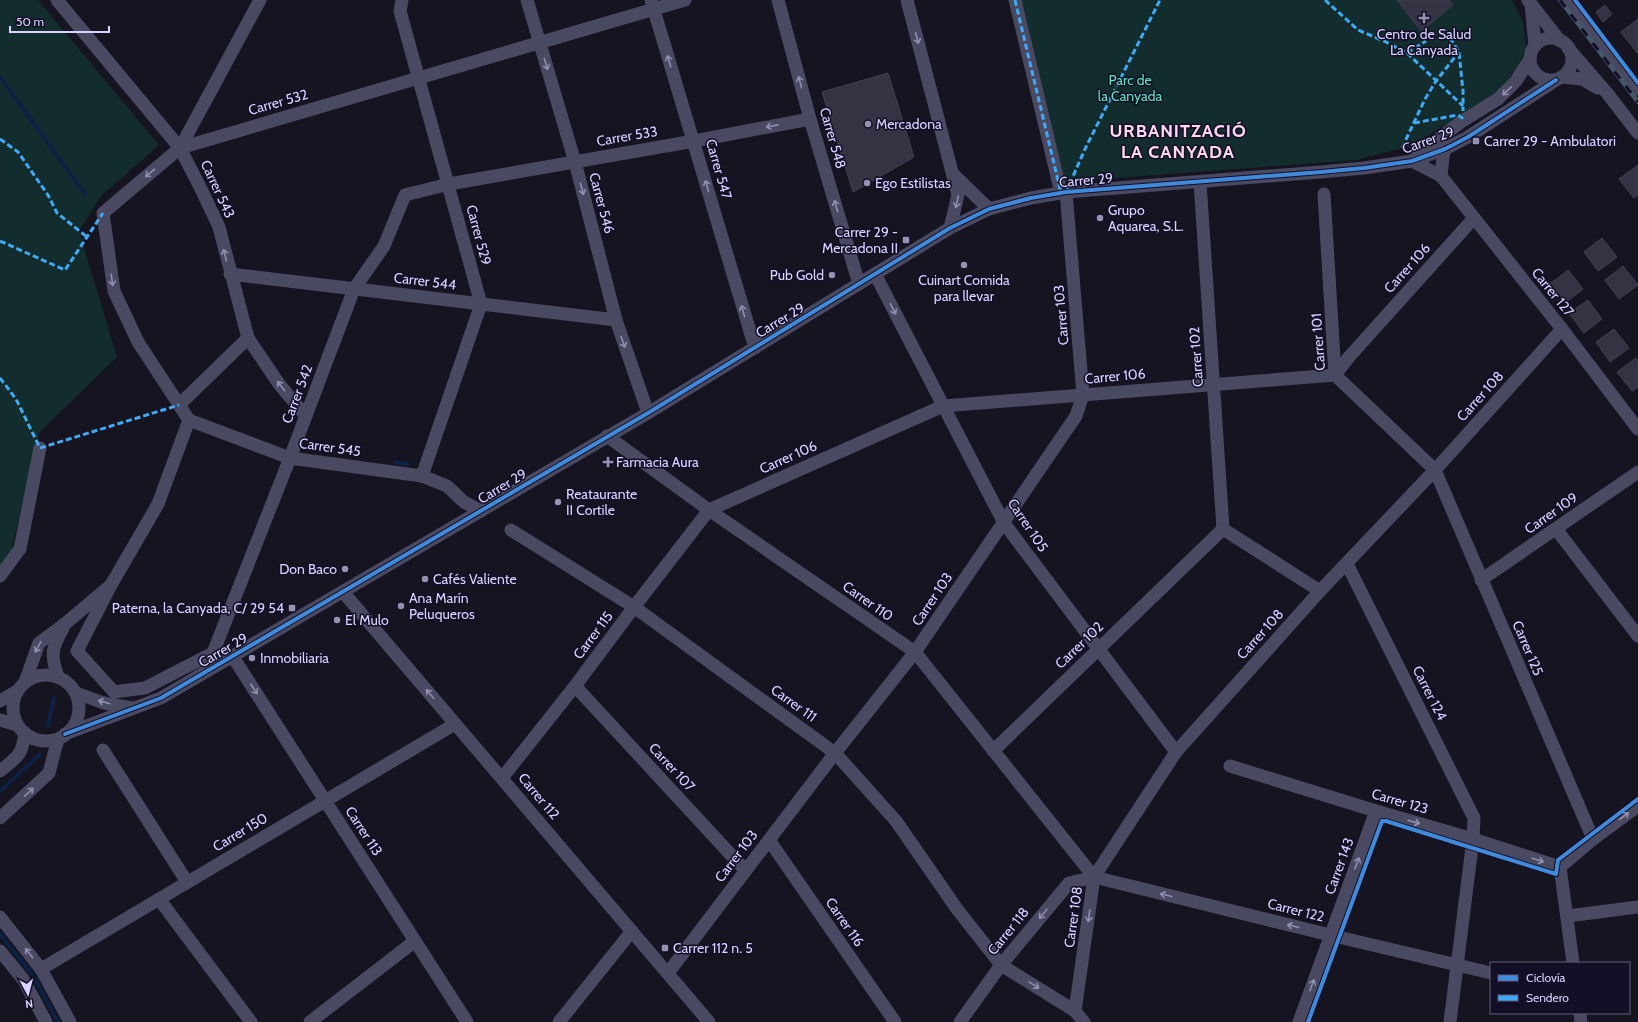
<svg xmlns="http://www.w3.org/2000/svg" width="1638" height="1022" viewBox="0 0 1638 1022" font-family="Cabin,sans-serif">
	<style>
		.green { fill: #132c2d }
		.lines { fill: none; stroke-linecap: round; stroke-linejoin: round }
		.stream { stroke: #0d2144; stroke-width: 4 }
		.building { fill: #343243; stroke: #433f54 }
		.minor { stroke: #4a4962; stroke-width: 13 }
		.rail-casing { stroke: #43596b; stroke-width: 4.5 }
		.rail { stroke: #130f26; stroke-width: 3; stroke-dasharray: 9; stroke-linecap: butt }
		.quiet { stroke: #3fa9f5; stroke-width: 3; stroke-dasharray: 6 3; stroke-linecap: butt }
		.cycleway-casing { stroke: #130f26; stroke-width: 6 }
		.cycleway { stroke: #408adc; stroke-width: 4 }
		.oneway { stroke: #928eb0 }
		.poi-dot { fill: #9591b1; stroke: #130f26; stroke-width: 1.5 }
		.labels { text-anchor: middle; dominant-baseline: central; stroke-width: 3; stroke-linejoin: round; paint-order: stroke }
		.poi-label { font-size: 14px; fill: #d9d4ff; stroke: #130f26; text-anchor: start }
		.park-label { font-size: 14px; fill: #5fe0c0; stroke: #130f26 }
		.street-label { font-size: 14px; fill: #d9d4ff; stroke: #130f26 }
		.district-label { font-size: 18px; font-weight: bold; letter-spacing: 1px; fill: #ffd6f0; stroke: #130f26 }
	</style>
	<rect width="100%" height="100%" fill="#161421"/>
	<!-- green -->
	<g class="green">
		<path d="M0,0H38L159,145L102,195L79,231L117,357L39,433L11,552L0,567Z"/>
		<path d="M1017,0H1512L1523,22L1526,46L1518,68L1491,98L1410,146L1356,160L1064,182Z"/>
	</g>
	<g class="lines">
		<!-- stream -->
		<g class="stream">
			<path d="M0,77L85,194"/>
			<path d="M395,462L407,464"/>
			<path d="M48,726L54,698"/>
			<path d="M0,791L40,754"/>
			<path d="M0,934L32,974L58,1022"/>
		</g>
	</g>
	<!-- building -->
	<g class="building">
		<path d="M1397,0H1449L1453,5L1421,31Z"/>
		<path d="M1605,5L1612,14L1603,22L1596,12Z"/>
		<path d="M1638,19V52L1637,53L1621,32Z"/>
		<path d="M888,73L914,157L853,192L822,92Z"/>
		<path d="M1638,165V195L1634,198L1619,179Z"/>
		<path d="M1602,238L1617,257L1598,271L1584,252Z"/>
		<path d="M1623,266L1638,285L1619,299L1605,280Z"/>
		<path d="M1568,270L1583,289L1565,303L1550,284Z"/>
		<path d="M1588,300L1602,319L1584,333L1569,313Z"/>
		<path d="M1614,329L1629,348L1610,362L1596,342Z"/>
		<path d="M1636,358L1638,361V387L1632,391L1617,372Z"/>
	</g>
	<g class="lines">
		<!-- minor -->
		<g class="minor">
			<path d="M57,0L180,148L202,191L219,227L248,338L279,384L306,416"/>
			<path d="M402,0L400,11L481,304L422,476"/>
			<path d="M527,0L575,162L616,320L648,413"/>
			<path d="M651,0L755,348"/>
			<path d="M778,0L810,119L859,284"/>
			<path d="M907,0L958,195L950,228"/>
			<path d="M1015,0L1061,193"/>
			<path d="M1528,0L1560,41"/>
			<path d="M1570,0L1638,89"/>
			<path d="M1531,4L1535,46"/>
			<circle cx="1551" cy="59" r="21"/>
			<path d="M1568,48L1607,93L1638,133"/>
			<path d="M1562,77L1582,79L1598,88"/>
			<path d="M180,148L260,0"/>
			<path d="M1416,151L1432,144L1461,122L1498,99L1516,81L1530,59"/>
			<path d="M1412,161L1441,176L1562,329L1638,429"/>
			<path d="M955,176L989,209"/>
			<path d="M1441,176L1443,157L1445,149"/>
			<path d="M1200,182L1223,529L1320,591"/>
			<path d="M1324,194L1335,375L1435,470L1593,839"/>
			<path d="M230,274L616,320"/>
			<path d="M875,274L1004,523L1176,752"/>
			<path d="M179,405L248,338"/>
			<path d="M607,436L709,510L915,652L1094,877"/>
			<path d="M481,511L464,502L447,486L422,476L290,458L189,420L138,342L114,291L103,213L180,148L685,0"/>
			<path d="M1556,529L1638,636"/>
			<path d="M511,530L634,607L835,753L896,821L957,909L1001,965L1075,1011L1084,1022"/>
			<path d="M1347,564L1474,818L1473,839L1450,1022"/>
			<path d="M0,576L20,549L40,448"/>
			<path d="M1481,580L1638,472"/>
			<path d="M111,585L77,651L114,692L145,688L213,653L290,458L354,289L384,246L405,195L449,184L694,141L810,119"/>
			<path d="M343,592L709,1022"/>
			<path d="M233,657L467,1022"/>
			<circle cx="46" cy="708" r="33"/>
			<path d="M58,677C50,654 52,648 63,628"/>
			<path d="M25,682L39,643L66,623L111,585L158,504L189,420"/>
			<path d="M575,686L745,870"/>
			<path d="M76,693L104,703L132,708"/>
			<path d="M0,701L17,691"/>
			<path d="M0,720L17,725"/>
			<path d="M65,734L161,698L648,413L950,228L989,209L1031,198L1066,192L1321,172L1364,168L1412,161L1445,149L1468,137L1556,80"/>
			<path d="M103,750L187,882"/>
			<path d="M993,751L1223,529"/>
			<path d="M1230,766L1376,811L1473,839L1560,867"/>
			<path d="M0,771C17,757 22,756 25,733"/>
			<path d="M502,778L575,686L634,607L709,510L943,406L1335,375L1349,357L1474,218"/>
			<path d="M0,818L49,773L58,739"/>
			<path d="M769,840L895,1022"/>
			<path d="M1560,867L1593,839L1638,806"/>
			<path d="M1560,867L1573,963"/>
			<path d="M159,899L251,1022"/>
			<path d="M1568,916L1638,907"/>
			<path d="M0,917L41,969L70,1022"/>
			<path d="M0,951L23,979L46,1022"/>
			<path d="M41,969L455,724"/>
			<path d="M668,973L835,753L915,652L1076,416L1083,395L1066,192"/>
			<path d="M1075,1011L1094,877L1176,752L1320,591L1435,470L1562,329"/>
			<path d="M1580,1013L1581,1022"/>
			<path d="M310,1022L415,941"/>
			<path d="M559,1022L632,931"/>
			<path d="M960,1022L1001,965L1069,883L1094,877L1330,935L1491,973"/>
			<path d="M1299,1022L1376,811"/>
		</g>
		<!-- rail casing -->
		<g class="rail-casing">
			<path id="rail" d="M1560,0L1638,102"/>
		</g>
		<!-- rail -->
		<use href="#rail" class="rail"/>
		<!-- quiet -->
		<g class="quiet">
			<path d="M1015,0L1061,193"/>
			<path d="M1325,0L1358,30L1384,41L1407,53L1426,41"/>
			<path d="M1445,30L1459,52L1463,91V111"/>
			<path d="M1407,53L1463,106"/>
			<path d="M1414,123L1458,115L1465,120"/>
			<path d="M0,139L18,152L48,195L57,213L87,237"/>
			<path d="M1402,148L1425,99L1436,81L1459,52"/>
			<path d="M1066,192L1085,149L1160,0"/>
			<path d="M0,241L65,270L103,213"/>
			<path d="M0,378L16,399L40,448L179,405"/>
		</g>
		<!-- cycleway casing -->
		<g class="cycleway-casing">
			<g id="cycleway">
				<path d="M1575,0L1638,83"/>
				<path d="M65,734L161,698L648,413L950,228L989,209L1031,198L1066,192L1321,172L1364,168L1412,161L1445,149L1468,137L1556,80"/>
				<path d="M1308,1022L1382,821H1386L1556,874L1558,860L1638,799"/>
			</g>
		</g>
		<!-- cycleway -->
		<use href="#cycleway" class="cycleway"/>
	</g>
	<!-- one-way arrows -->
	<defs><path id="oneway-shaft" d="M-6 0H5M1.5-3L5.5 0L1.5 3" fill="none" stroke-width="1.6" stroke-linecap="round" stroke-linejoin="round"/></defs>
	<g class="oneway">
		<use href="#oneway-shaft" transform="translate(917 38) rotate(75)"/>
		<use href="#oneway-shaft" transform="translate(669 61) rotate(-107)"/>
		<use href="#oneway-shaft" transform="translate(546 64) rotate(73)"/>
		<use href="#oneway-shaft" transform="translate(800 82) rotate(-105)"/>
		<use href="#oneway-shaft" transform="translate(1507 91) rotate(137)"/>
		<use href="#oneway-shaft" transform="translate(772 126) rotate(169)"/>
		<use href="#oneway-shaft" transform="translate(150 173) rotate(140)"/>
		<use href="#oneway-shaft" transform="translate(707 186) rotate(-106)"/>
		<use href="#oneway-shaft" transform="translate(582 189) rotate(75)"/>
		<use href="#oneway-shaft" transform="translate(957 202) rotate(103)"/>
		<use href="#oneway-shaft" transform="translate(836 206) rotate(-106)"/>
		<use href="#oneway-shaft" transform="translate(225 255) rotate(-104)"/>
		<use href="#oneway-shaft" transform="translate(112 280) rotate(82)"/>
		<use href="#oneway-shaft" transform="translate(893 309) rotate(63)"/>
		<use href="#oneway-shaft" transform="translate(743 311) rotate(-106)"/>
		<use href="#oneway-shaft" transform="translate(623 342) rotate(71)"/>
		<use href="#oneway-shaft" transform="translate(281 386) rotate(-128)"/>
		<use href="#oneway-shaft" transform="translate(38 647) rotate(118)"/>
		<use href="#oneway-shaft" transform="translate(254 689) rotate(57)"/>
		<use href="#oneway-shaft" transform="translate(430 694) rotate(-130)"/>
		<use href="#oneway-shaft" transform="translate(104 702) rotate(-164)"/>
		<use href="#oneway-shaft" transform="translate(29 792) rotate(-43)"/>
		<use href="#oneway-shaft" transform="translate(1624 816) rotate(-37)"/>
		<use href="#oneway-shaft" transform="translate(1414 822) rotate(16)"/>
		<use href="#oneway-shaft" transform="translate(1538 860) rotate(18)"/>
		<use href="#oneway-shaft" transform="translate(1357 863) rotate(-70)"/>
		<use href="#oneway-shaft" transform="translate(1166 895) rotate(-166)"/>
		<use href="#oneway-shaft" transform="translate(1043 914) rotate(130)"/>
		<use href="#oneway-shaft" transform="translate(1089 916) rotate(98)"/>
		<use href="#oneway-shaft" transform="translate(1293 926) rotate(-166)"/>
		<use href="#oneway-shaft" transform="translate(29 953) rotate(-128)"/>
		<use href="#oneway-shaft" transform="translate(1034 985) rotate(32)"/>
		<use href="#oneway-shaft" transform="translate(1312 985) rotate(-70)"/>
	</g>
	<!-- markers -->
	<g class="poi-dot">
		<path d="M1422 12h4v4h4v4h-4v4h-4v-4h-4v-4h4z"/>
		<circle cx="868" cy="124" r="4"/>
		<rect x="1472" y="137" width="8" height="8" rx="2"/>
		<circle cx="867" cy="183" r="4"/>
		<circle cx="1100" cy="218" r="4"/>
		<rect x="902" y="236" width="8" height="8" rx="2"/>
		<circle cx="964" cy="265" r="4"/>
		<circle cx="832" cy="275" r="4"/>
		<path d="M606 456h4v4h4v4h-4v4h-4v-4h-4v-4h4z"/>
		<circle cx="558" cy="502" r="4"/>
		<circle cx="345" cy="569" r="4"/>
		<circle cx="425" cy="579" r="4"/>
		<circle cx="401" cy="606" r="4"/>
		<rect x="288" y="604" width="8" height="8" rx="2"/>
		<circle cx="337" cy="620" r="4"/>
		<circle cx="252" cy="658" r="4"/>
		<rect x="661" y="944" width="8" height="8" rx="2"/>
	</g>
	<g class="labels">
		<!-- poi labels -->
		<g class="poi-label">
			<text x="1424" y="34" text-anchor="middle">Centro de Salud<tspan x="1424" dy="16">La Canyada</tspan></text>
			<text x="876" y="124">Mercadona</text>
			<text x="1484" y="141">Carrer 29 - Ambulatori</text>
			<text x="875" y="183">Ego Estilistas</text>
			<text x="1108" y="210">Grupo<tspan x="1108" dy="16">Aquarea, S.L.</tspan></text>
			<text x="898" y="232" text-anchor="end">Carrer 29 -<tspan x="898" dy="16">Mercadona II</tspan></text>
			<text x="824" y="275" text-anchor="end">Pub Gold</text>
			<text x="964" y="280" text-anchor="middle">Cuinart Comida<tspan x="964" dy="16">para llevar</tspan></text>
			<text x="616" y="462">Farmacia Aura</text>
			<text x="566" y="494">Reataurante<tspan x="566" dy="16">II Cortile</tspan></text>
			<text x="337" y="569" text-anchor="end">Don Baco</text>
			<text x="433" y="579">Cafés Valiente</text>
			<text x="409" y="598">Ana Marín<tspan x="409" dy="16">Peluqueros</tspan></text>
			<text x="284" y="608" text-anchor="end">Paterna, la Canyada, C/ 29 54</text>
			<text x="345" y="620">El Mulo</text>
			<text x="260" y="658">Inmobiliaria</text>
			<text x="673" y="948">Carrer 112 n. 5</text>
		</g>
		<!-- park labels -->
		<g class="park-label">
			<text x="1130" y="80">Parc de<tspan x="1130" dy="16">la Canyada</tspan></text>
		</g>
		<!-- street labels -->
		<g class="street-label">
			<text transform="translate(278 102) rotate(-16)">Carrer 532</text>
			<text transform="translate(627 136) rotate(-10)">Carrer 533</text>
			<text transform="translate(833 138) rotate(74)">Carrer 548</text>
			<text transform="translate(1428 140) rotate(-20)">Carrer 29</text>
			<text transform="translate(719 169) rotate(74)">Carrer 547</text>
			<text transform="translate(1086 180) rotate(-5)">Carrer 29</text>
			<text transform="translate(218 189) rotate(65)">Carrer 543</text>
			<text transform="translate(602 203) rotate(75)">Carrer 546</text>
			<text transform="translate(479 235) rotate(75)">Carrer 529</text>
			<text transform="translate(1407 268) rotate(-48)">Carrer 106</text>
			<text transform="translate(425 281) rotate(7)">Carrer 544</text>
			<text transform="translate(1553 292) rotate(51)">Carrer 127</text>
			<text transform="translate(1061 315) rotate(-95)">Carrer 103</text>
			<text transform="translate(780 320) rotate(-31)">Carrer 29</text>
			<text transform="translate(1318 342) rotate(-94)">Carrer 101</text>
			<text transform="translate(1196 357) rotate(-94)">Carrer 102</text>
			<text transform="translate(1115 376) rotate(-5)">Carrer 106</text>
			<text transform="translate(297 394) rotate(-69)">Carrer 542</text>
			<text transform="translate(1480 396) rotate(-48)">Carrer 108</text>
			<text transform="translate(330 447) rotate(8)">Carrer 545</text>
			<text transform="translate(788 457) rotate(-24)">Carrer 106</text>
			<text transform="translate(502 486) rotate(-31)">Carrer 29</text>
			<text transform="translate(1551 513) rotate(-35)">Carrer 109</text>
			<text transform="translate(1028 525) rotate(56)">Carrer 105</text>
			<text transform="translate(932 599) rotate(-56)">Carrer 103</text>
			<text transform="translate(868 601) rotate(35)">Carrer 110</text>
			<text transform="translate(1260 634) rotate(-48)">Carrer 108</text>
			<text transform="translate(593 635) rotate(-53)">Carrer 115</text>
			<text transform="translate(1079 645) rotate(-44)">Carrer 102</text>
			<text transform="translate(1528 648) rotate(67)">Carrer 125</text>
			<text transform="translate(223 650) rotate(-30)">Carrer 29</text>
			<text transform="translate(1430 693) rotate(63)">Carrer 124</text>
			<text transform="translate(794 703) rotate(36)">Carrer 111</text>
			<text transform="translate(672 767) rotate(47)">Carrer 107</text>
			<text transform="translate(539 796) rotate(50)">Carrer 112</text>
			<text transform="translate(1400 801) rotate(16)">Carrer 123</text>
			<text transform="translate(364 831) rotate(57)">Carrer 113</text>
			<text transform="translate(240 832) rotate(-31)">Carrer 150</text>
			<text transform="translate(736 856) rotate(-53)">Carrer 103</text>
			<text transform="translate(1339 866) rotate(-70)">Carrer 143</text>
			<text transform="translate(1296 910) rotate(14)">Carrer 122</text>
			<text transform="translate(1073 917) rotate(-82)">Carrer 108</text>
			<text transform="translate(845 922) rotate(55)">Carrer 116</text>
			<text transform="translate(1008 931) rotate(-51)">Carrer 118</text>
		</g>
		<!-- district labels -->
		<g class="district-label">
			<text x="1178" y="131">URBANITZACIÓ<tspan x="1178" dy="21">LA CANYADA</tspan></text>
		</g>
	</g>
	<!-- legend -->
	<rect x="1490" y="962" width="140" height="52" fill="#130f26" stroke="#625e7d"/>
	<rect x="1498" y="975" width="20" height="6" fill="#408adc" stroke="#625e7d"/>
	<text x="1526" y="982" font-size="12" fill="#d9d4ff">Ciclovía</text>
	<rect x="1498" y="995" width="20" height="6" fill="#3fa9f5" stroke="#625e7d"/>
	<text x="1526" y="1002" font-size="12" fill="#d9d4ff">Sendero</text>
	<!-- north arrow -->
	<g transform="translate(28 994) rotate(173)" stroke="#130f26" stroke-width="3" paint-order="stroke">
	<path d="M0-3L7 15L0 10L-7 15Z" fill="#d9d4ff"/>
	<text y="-6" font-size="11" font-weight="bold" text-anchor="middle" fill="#d9d4ff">N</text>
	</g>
	<!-- scale -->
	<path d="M10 26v6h99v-6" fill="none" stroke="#d9d4ff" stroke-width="2"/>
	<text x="16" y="26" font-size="12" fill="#d9d4ff" stroke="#130f26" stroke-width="3" paint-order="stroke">50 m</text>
</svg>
